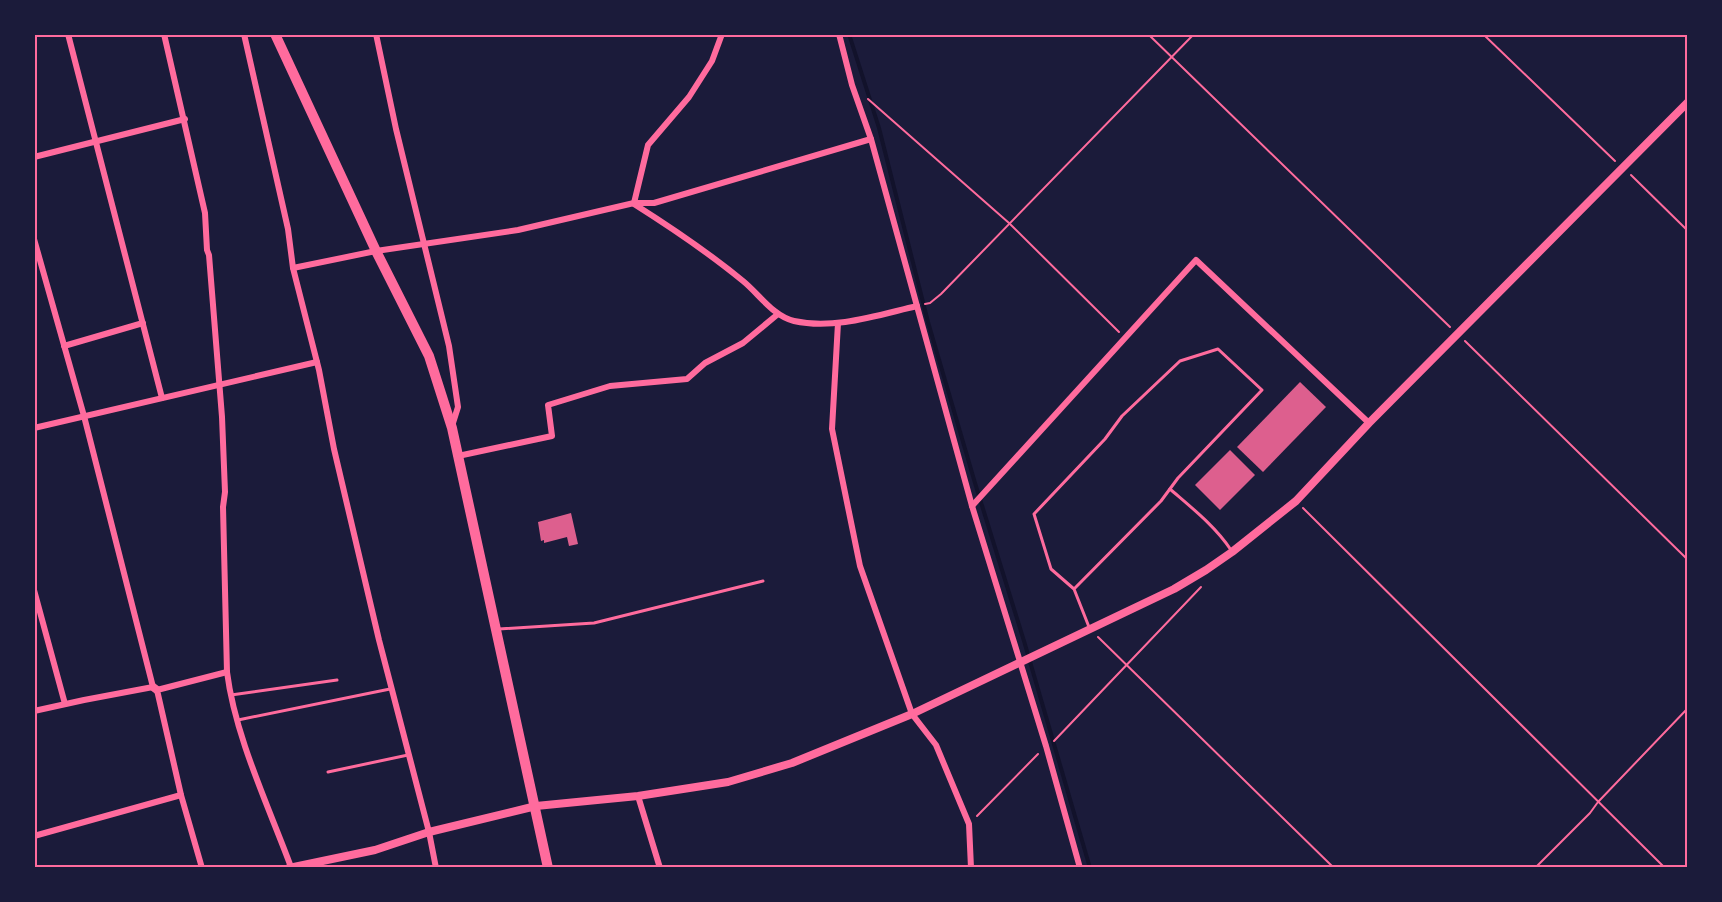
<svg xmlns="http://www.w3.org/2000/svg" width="1722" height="902" viewBox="0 0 1722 902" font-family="Jost,sans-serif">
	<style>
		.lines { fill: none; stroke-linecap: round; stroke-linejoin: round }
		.stream { stroke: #12122b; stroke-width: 4 }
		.building { fill: #dd5f8e }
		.path { stroke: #ff6b9d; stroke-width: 2 }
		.service { stroke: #ff6b9d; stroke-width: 3 }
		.minor { stroke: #ff6b9d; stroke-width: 6 }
		.tertiary { stroke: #ff6b9d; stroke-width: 8 }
		.primary { stroke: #ff6b9d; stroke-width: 10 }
		.neatline { fill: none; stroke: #ff6b9d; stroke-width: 2 }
	</style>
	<rect width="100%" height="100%" fill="#1b1b3a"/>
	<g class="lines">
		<!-- stream -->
		<path class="stream" d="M849,34L879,128L928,322L975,483L1024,641L1090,868"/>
	</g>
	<!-- building -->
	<g class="building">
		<path d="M1300,382L1326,407L1263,472L1237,447Z"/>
		<path d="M1230,450L1255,475L1220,510L1195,485Z"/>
		<path d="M571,513L578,544L569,546L567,537L544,543V540L541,541L538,522Z"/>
	</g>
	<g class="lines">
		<!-- path -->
		<g class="path">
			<path d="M1148,34L1450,327"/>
			<path d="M1483,34L1615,161"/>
			<path d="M868,99L1009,223L1119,332"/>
			<path d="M1631,175L1688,231"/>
			<path d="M925,304L930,303L941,294L1194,34"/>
			<path d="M1465,341L1688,560"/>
			<path d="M1303,508L1665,868"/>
			<path d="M1098,637L1334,868"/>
			<path d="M1054,741L1201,587"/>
			<path d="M977,816L1038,754"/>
			<path d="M1535,868L1590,813L1598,802L1688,708"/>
		</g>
		<!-- service -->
		<g class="service">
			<path d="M1170,489C1192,508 1215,526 1231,550"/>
			<path d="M1074,589L1161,501L1178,478L1262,390L1218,349L1180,361L1122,416L1105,439L1034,514L1051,569L1074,589L1089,627"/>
			<path d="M499,629L594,623L763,581"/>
			<path d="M231,695L337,680"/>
			<path d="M238,720L390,689"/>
			<path d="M328,772L408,755"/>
		</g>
		<!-- minor -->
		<g class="minor">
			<path d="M68,34L162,398"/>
			<path d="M164,34L205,213L207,250L209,255L222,417L225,492L223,507L227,672C235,736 268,805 291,867"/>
			<path d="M244,34L288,229L293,268L319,370L334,449L379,640L429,832L436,868"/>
			<path d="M376,34L396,129L449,346L458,407L452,426"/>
			<path d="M839,34L852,85L871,139L972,506L1046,746L1080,868"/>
			<path d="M34,157L185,119"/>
			<path d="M634,203L648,145L689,97L712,61L722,34"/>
			<path d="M634,204C672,228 709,253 743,281C759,294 773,316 794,321C834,330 878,315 917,306"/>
			<path d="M34,239L84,416L153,687L84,700L34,711"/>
			<path d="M293,268L376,251L518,230L634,203H654L871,139"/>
			<path d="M838,323L832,429L860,566L912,714L936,745L969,824L971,868"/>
			<path d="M64,346L143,323"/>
			<path d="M34,428L317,362"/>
			<path d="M458,456L552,436L548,405L610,386L687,379L705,363L743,343L778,314"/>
			<path d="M972,506L1196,260L1369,423"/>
			<path d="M34,590L65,704"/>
			<path d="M638,796L660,868"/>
			<path d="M34,836L181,795"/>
			<path d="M202,868L181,795L157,690L227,672"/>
		</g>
		<!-- tertiary -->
		<g class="tertiary">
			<path d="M153,687L157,690"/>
			<path d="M289,868L375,850L429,832L536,806L638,796L728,782L792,763L912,714L1174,589L1206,570L1232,552L1296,501L1369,423L1688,102"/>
		</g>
		<!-- primary -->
		<path class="primary" d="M275,34L376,251L429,356L452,428L548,868"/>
	</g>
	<!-- border -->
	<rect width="1722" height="902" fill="none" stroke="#1b1b3a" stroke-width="72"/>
	<rect x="36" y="36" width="1650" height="830" class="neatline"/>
</svg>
